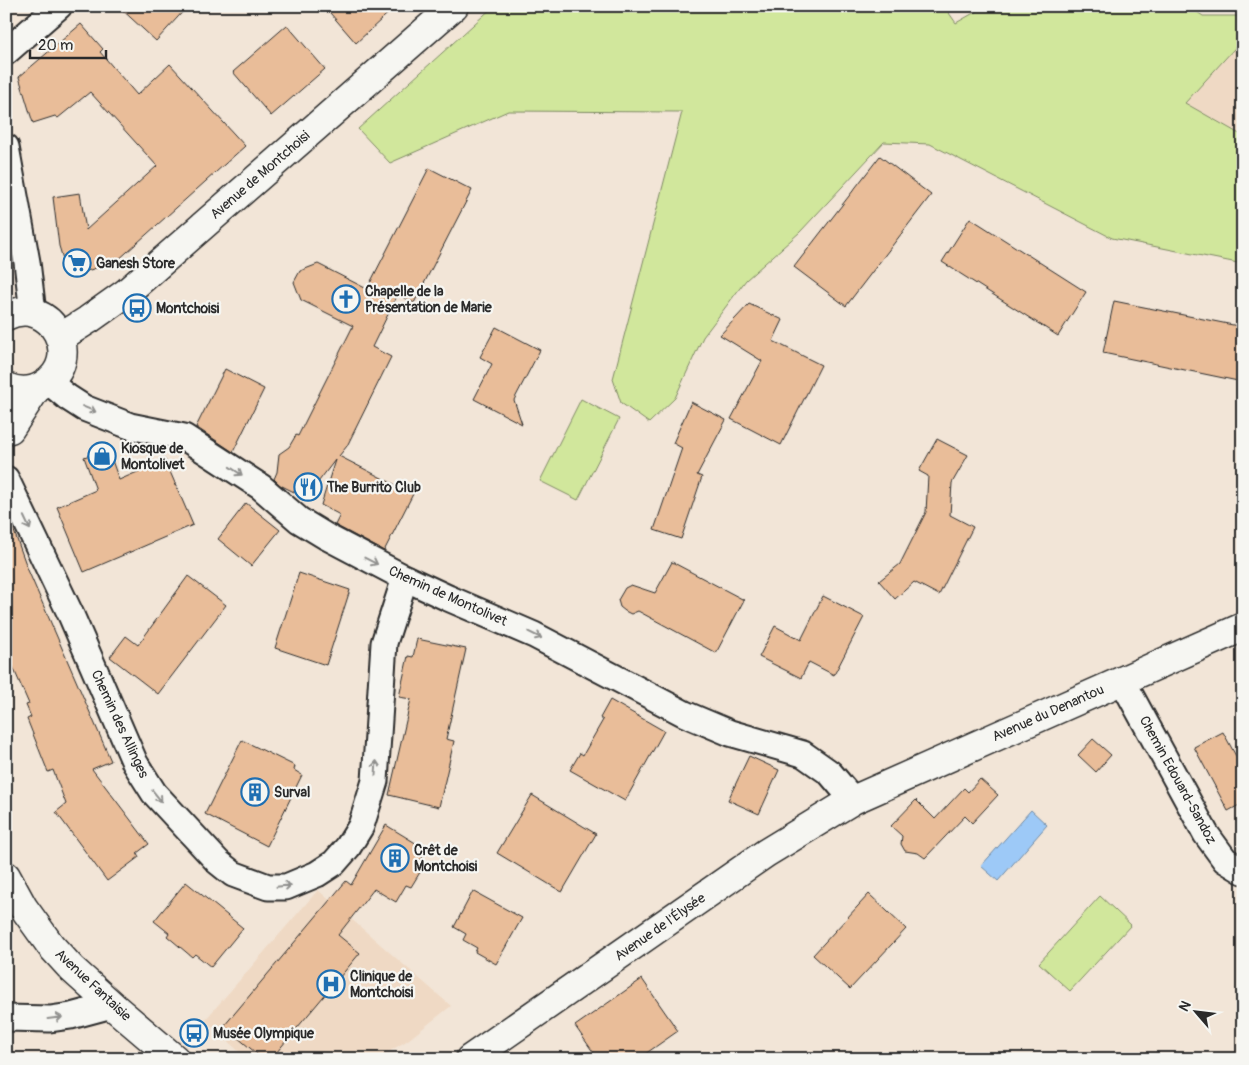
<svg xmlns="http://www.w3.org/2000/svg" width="1249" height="1065" viewBox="0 0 1249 1065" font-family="Pangolin,sans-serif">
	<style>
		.built { fill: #efd9c4 }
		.green { fill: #d1e79c; stroke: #7e8964 }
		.water { fill: #9dc9f7; stroke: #6f8aa5 }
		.building { fill: #e9bd99; stroke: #2b2b2b }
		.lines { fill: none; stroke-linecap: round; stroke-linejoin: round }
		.minor-casing { stroke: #2b2b2b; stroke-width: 29 }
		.tertiary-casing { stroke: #2b2b2b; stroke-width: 31 }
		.secondary-casing { stroke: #2b2b2b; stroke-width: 31 }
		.minor { stroke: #f6f6f2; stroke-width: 25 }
		.tertiary { stroke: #f6f6f2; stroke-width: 28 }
		.secondary { stroke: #f6f6f2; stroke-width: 28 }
		.oneway { stroke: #90908e }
		.labels { text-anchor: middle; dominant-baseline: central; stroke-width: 4.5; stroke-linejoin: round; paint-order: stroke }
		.street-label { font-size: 14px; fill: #2b2b2b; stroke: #f6f6f2 }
		.poi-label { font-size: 14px; font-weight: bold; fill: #2b2b2b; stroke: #f6f6f2; text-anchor: start }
	</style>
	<rect width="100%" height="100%" fill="#f2e5d7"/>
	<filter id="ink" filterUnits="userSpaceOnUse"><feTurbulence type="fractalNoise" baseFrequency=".02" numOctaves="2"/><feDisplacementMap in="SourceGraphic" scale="10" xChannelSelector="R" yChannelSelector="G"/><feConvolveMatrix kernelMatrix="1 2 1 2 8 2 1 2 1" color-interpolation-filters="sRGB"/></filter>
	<g filter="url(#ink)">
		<!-- built -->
		<g class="built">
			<path d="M1243,39V136L1185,103Z"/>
			<path d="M318,890L451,1006L408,1040L377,1059H247L205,1020Z"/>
		</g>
		<!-- green -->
		<g class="green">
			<path d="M494,6H944L956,23L986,6H1188L1203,16H1243V39L1185,103L1243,136V264L1112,238L930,144L884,142L800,232L746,280L703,337L675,398L649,423L621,403L613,379L682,112L508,111L390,163L358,129Z"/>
			<path d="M581,399L619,419L578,500L540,481Z"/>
			<path d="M1100,896L1131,925L1070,991L1039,963Z"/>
		</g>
		<!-- water -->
		<path class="water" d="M1031,810L1047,825L998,881L981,866Z"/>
		<!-- building -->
		<g class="building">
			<path d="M118,6H188L156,41Z"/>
			<path d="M324,6H396L356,43Z"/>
			<path d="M81,24L103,49L100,52L137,95L170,64L245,146L117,261L84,272L68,265L63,259L59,246L53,197L80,193L86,230L157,166L90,92L58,118L55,116L33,123L19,77Z"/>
			<path d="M287,25L325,69L271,116L233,72Z"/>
			<path d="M880,156L931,195L846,306L794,267Z"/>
			<path d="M429,168L472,190L414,303L398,294L372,347L391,357L347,446L339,456L413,494L384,551L335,525L340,515L321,505L335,460L306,498L280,485L274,479L277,472L279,454L289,447L296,435L298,436L353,326L301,300L294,282L300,271L318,264L367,289Z"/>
			<path d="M970,218L1086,292L1058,336L942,262Z"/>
			<path d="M1114,301L1243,327V358L1238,381L1103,353Z"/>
			<path d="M749,304L783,320L773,341L821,365L781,445L731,419L762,361L720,335Z"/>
			<path d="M496,327L540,350L514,400L522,424L474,399L492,364L480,357Z"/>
			<path d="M225,369L264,389L233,452L196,427Z"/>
			<path d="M691,402L726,420L697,475L702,477L681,539L654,530L682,448L673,443Z"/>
			<path d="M937,439L968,455L952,483L950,515L973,527L939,595L914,582L895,599L879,581L900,564L926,512L928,476L919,471Z"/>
			<path d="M108,449L119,480L165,460L193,525L84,572L57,507L96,490L84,457Z"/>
			<path d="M246,503L280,530L251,566L218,539Z"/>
			<path d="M6,517H8L10,520L28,570L111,761L92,769L149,844L137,853L139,857L107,881L56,812L66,804L53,770L48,772L27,719L31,717L26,705L29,704L6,651Z"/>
			<path d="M672,562L744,600L716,653L638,611L631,614L625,611L620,607L618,600L625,588L631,585L655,593Z"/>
			<path d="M299,573L350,590L326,665L275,648Z"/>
			<path d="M188,576L226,605L158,694L110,657L126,636L138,645Z"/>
			<path d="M823,596L864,617L834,675L809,662L801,678L759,657L775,626L801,640Z"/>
			<path d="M417,639L466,649L446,739L454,741L439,807L389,795L411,699L399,697L408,656L413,657Z"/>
			<path d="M610,700L664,731L625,801L570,770L580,753L583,755L603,720L600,718Z"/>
			<path d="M1223,732L1243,769V803L1228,811L1194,747Z"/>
			<path d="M1093,739L1111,755L1096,772L1078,755Z"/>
			<path d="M242,740L295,766L294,770L302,775L267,846L205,814Z"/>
			<path d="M749,756L779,770L759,814L728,800Z"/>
			<path d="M980,779L998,795L972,823L965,816L925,858L918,853L905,851L901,844L902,836L891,826L916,800L935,819L964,788L968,792Z"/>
			<path d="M532,795L596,834L562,892L497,853Z"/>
			<path d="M386,825L427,850L417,866L422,869L411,887L406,885L396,902L374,889L338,935L360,953L271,1059H263L224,1026L346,881L351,885Z"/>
			<path d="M186,882L243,928L211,967L195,954L192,957L167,936L169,933L154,921Z"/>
			<path d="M473,891L522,918L496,964L475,952L477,948L463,940L466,934L454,927Z"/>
			<path d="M869,894L906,929L850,989L813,955Z"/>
			<path d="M642,979L678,1031L638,1059H598L575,1026Z"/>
		</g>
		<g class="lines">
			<!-- minor casing -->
			<g class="minor-casing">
				<g id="minor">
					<path d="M6,52L59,6"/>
					<path d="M6,147L27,262L33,313"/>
					<path d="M49,382L67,397L84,408L130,426L184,437L261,487L299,520L327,537L405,578L448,598L534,635L685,714L730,733L803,754L830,773L853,800"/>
					<path d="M6,479L71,615L135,763L154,793L218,862L233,874L268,887H286L317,874L334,863L348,847L361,826L375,781L384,643L405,578"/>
					<path d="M1122,680L1206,834L1225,860L1243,871"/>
					<path d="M6,1018L50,1019L71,1016L112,1005"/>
				</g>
			</g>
			<!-- tertiary casing -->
			<g class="tertiary-casing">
				<g id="tertiary">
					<path d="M6,316C51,294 86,360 43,385C32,392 18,392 6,387"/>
					<path d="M61,337L88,320L126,293L454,6"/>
					<path d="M10,429L36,389"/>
					<path d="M6,876L23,907L51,946L72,969L114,1007L175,1059"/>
				</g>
			</g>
			<!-- secondary casing -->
			<g class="secondary-casing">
				<path id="secondary" d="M470,1059L766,853L853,800L1243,627"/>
			</g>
			<!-- minor -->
			<use href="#minor" class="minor"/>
			<!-- tertiary -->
			<use href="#tertiary" class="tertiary"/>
			<!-- secondary -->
			<use href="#secondary" class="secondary"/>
		</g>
		<!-- one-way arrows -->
		<defs><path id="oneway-shaft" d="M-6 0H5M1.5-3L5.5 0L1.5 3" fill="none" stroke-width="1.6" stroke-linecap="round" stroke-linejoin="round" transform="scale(1.25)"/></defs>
		<g class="oneway">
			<use href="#oneway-shaft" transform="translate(89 409) rotate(23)"/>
			<use href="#oneway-shaft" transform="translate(236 471) rotate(34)"/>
			<use href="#oneway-shaft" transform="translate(27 523) rotate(65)"/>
			<use href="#oneway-shaft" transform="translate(371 561) rotate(27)"/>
			<use href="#oneway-shaft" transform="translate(535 635) rotate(26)"/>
			<use href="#oneway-shaft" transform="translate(376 768) rotate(-86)"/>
			<use href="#oneway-shaft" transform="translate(157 796) rotate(51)"/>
			<use href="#oneway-shaft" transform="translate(284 886) rotate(-6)"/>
			<use href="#oneway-shaft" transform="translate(55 1018) rotate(-7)"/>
		</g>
	</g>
	<!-- icons -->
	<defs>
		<g id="supermarket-ring" transform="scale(1.4375)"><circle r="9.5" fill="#f6f6f2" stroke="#1f6fb2" stroke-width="1.5"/><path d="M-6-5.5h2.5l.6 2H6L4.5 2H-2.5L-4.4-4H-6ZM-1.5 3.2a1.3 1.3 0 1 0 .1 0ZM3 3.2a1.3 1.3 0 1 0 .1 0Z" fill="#1f6fb2"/></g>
		<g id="church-ring" transform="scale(1.4375)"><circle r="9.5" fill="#f6f6f2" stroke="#1f6fb2" stroke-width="1.5"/><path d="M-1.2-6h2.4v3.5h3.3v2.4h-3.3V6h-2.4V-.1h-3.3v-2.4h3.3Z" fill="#1f6fb2"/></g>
		<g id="bus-ring" transform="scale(1.4375)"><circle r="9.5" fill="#f6f6f2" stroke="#1f6fb2" stroke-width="1.5"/><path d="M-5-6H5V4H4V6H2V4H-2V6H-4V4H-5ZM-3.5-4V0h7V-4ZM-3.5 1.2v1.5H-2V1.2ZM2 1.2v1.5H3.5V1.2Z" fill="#1f6fb2"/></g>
		<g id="shop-ring" transform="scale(1.4375)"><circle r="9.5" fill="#f6f6f2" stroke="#1f6fb2" stroke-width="1.5"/><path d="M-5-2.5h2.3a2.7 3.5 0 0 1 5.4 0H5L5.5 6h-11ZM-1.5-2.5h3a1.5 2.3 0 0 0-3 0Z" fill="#1f6fb2"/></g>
		<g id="restaurant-ring" transform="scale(1.4375)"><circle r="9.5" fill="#f6f6f2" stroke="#1f6fb2" stroke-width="1.5"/><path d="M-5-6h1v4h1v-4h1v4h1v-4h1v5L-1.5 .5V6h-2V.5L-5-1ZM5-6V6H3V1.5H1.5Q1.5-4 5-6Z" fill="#1f6fb2"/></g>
		<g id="building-ring" transform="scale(1.4375)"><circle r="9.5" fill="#f6f6f2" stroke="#1f6fb2" stroke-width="1.5"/><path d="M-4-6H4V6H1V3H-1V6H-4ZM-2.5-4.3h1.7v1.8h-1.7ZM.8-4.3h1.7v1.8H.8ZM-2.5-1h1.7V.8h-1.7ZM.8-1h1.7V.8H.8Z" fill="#1f6fb2"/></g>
		<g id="hospital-ring" transform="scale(1.4375)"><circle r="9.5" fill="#f6f6f2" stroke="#1f6fb2" stroke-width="1.5"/><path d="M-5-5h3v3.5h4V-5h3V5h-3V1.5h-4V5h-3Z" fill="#1f6fb2"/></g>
	</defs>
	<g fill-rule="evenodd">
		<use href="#supermarket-ring" x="77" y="263"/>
		<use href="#church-ring" x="346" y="299"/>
		<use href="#bus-ring" x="137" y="308"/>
		<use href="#shop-ring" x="102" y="456"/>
		<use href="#restaurant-ring" x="308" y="487"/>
		<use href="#building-ring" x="255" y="792"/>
		<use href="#building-ring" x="395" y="858"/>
		<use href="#hospital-ring" x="331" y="984"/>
		<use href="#bus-ring" x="194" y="1033"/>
	</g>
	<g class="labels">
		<!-- street labels -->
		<g class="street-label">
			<text transform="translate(260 175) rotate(-41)">Avenue de Montchoisi</text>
			<text transform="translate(448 596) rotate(24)">Chemin de Montolivet</text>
			<text transform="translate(1048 713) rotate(-24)">Avenue du Denantou</text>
			<text transform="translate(120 724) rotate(65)">Chemin des Allinges</text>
			<text transform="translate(1178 780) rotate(61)">Chemin Edouard-Sandoz</text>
			<text transform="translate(660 927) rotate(-35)">Avenue de l'Élysée</text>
			<text transform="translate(93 985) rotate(43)">Avenue Fantaisie</text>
		</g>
		<!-- poi labels -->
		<g class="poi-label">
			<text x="96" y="263">Ganesh Store</text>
			<text x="365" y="291">Chapelle de la<tspan x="365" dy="16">Présentation de Marie</tspan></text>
			<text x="156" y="308">Montchoisi</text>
			<text x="121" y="448">Kiosque de<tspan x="121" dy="16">Montolivet</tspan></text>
			<text x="327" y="487">The Burrito Club</text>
			<text x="274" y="792">Surval</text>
			<text x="414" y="850">Crêt de<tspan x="414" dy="16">Montchoisi</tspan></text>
			<text x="350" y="976">Clinique de<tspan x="350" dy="16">Montchoisi</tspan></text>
			<text x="213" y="1033">Musée Olympique</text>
		</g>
	</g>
	<!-- margin -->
	<rect width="1249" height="1065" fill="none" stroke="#f6f6f2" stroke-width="25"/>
	<rect x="12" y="12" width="1224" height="1040" fill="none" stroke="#2b2b2b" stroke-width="2" filter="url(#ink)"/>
	<!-- north arrow -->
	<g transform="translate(1196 1012) rotate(298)" stroke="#f6f6f2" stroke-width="4" paint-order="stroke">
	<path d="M0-4L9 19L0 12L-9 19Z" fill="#2b2b2b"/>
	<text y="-8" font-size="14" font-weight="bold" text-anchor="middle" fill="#2b2b2b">N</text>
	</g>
	<!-- scale -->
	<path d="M30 50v8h76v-8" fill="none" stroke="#2b2b2b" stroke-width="2.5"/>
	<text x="38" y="50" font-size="15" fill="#2b2b2b" stroke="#f6f6f2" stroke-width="4" paint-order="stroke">20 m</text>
</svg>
